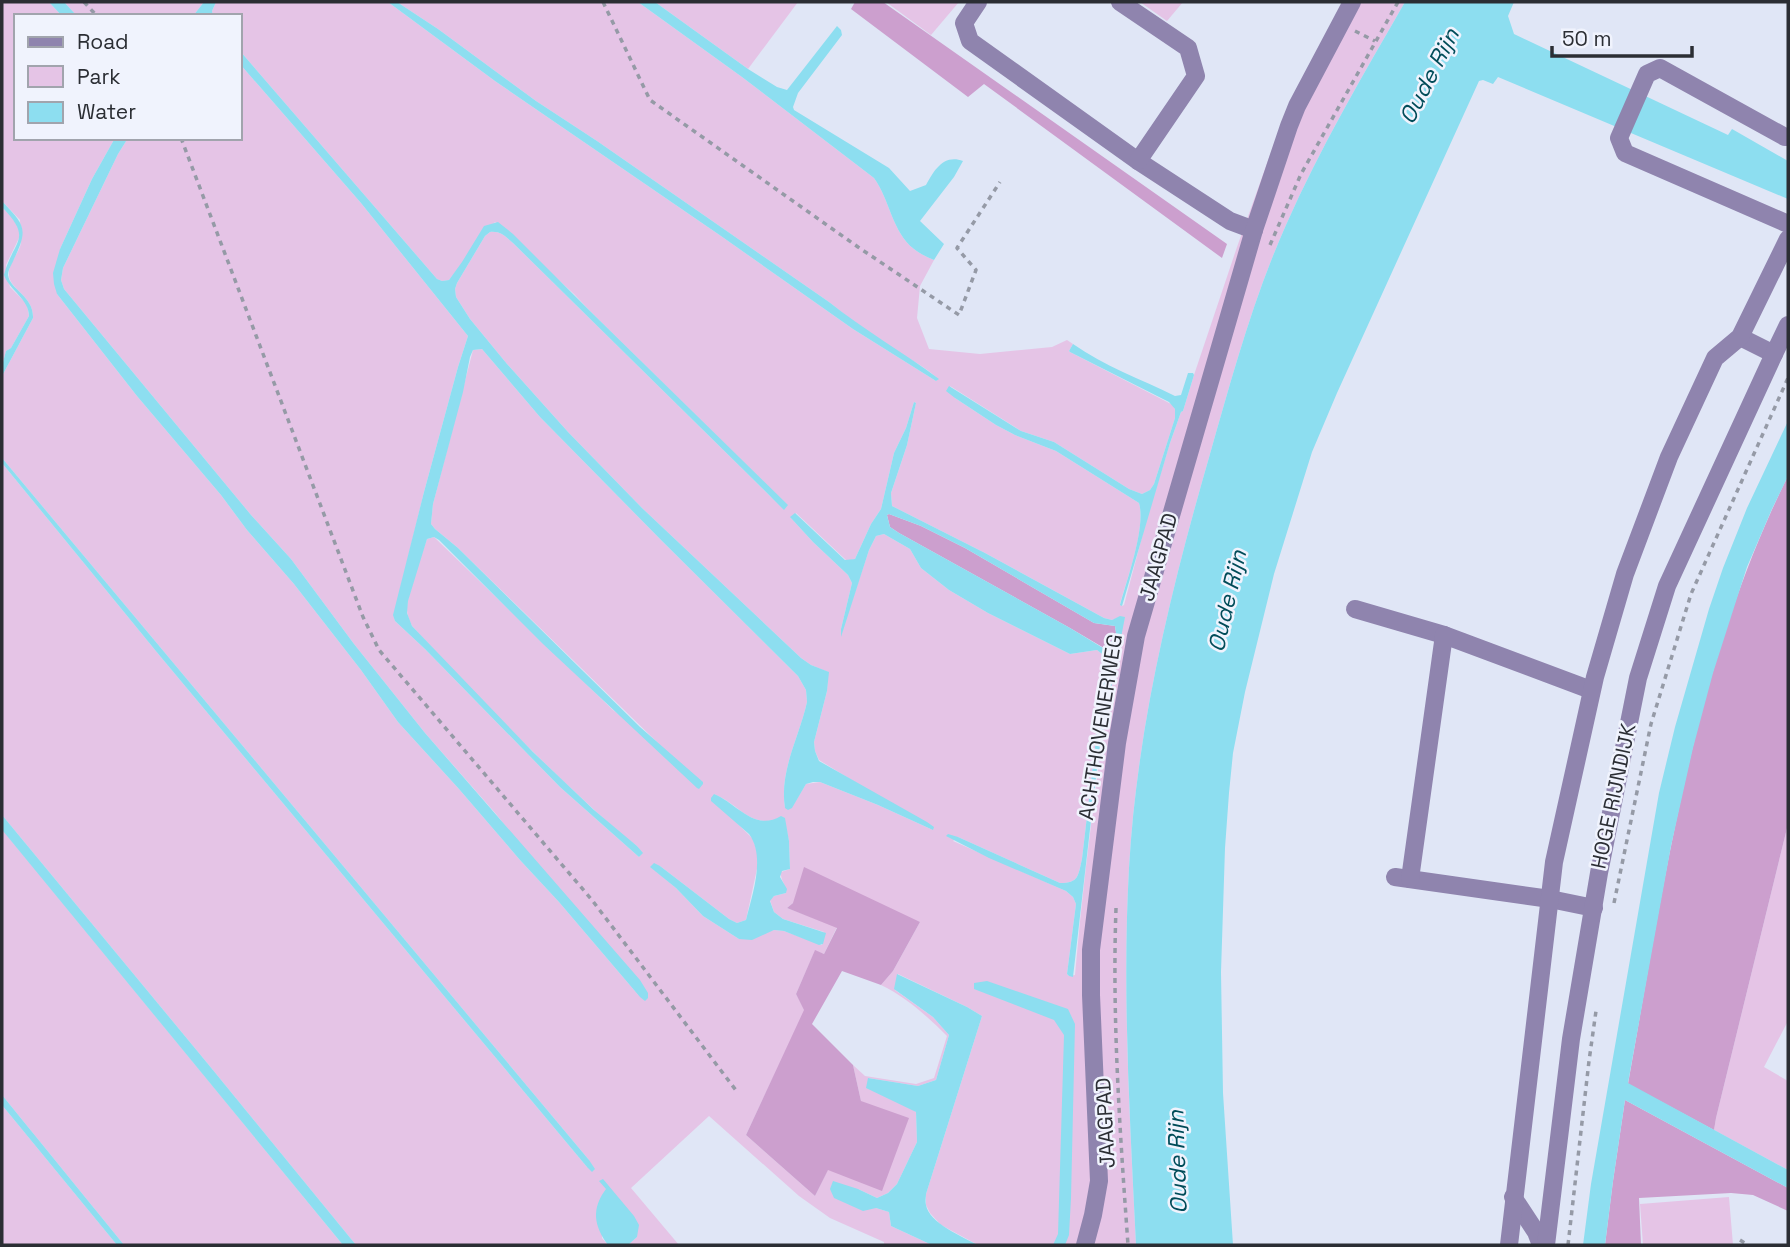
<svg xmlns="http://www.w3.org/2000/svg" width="1790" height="1247" viewBox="0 0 1790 1247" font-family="'Space Grotesk',sans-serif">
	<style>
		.green { fill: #e5c4e6; fill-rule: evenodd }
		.forest { fill: #cc9fce }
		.water { fill: #8ddef0; fill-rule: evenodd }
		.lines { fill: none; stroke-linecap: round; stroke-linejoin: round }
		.path { stroke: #959aa6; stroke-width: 3.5; stroke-dasharray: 5 5; stroke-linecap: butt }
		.minor { stroke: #8f84ae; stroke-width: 18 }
		.labels { text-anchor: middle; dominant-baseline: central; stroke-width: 5; stroke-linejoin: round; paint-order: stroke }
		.street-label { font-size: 21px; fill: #2b2e34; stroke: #f0f3fd }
		.water-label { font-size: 23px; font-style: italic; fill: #004c59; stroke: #f0f3fd }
	</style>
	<rect width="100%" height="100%" fill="#e0e6f6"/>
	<!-- green -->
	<g class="green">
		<path d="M2,2H49L62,16H16V138H115L92,179L60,249L57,294L137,396L221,495L247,530L294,584L361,670L398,722L459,789L520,860L559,902L640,997L496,814L425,733L354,644L291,559L251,515L64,289L61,280L63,268L118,154L128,138H240V64L361,203L468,336L458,367L424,492L394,615L395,621L425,649L560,787L639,857L642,853L637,846C610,826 585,801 560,778C509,729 460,678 412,626C410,621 407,616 407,610C407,593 421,557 427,539L434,537L613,710L660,745L458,548L435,529L431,524L433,504L473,350L482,349L540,417L662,541L798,676L806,690L807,702C799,738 779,771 785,808L792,807L806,784L820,782L878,805L933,830L819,760L815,751L814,742L827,691L828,672L811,665L801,658L642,508L568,432L507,364L470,319L456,297L455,289L457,283L485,236L490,232C500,231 505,236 513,243L770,496L784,509L787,505L589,310L574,294L495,222L449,280L442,281L437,279L240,51V16H213L212,11L216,2H388L495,81L721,236L853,329L936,381L938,379C927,368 911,360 897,351C874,336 851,320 829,302L597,141L536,101L438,29L397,2H638L742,77L874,178C890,200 892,232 914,249C920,254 927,257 934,260L920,286L917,318L929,349L980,354L1052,347L1067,340L1073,344L1069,351L1070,352L1173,405L1175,409V418L1154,484L1150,490L1142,494L1129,489L1054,442L1021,431L950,386L955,398L996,425L1015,435L1056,451L1139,503C1146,528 1127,579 1120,604L1122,606L1124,605L1147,518L1170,443L1181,412L1183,411L1194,375L1237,247L1283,119L1343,2H1405C1363,75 1320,148 1286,225C1253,299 1232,377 1210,454C1171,589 1137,727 1129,868C1122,994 1130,1120 1136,1245H978L941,1225L930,1213L926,1205V1194L982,1016L967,1007L898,974L895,990L933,1017L949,1035L936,1080L918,1086L868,1078L916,1112L917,1142L897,1184L888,1193L877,1198L858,1189L876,1208L889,1212L891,1226L932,1245H884V1242L830,1218L799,1196L709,1116L631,1188L679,1245H628L637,1237L606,1189L602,1238L608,1245H356L208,1064L2,815V463L160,656L587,1167L589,1160L2,458V376L33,318C34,296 9,289 9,275C8,263 19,254 21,243C21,235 20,227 20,220L2,201ZM914,402L916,403L907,445L891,493L892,506L985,553L1104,618L1112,620L1118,618C1103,737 1085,856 1075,975L1069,976L1067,974L1076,904L1073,897L1066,891L953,841L958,837L1060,883C1079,883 1078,876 1082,859L1105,662L1102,654L1097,650L1070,654L988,613L949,590L921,568L910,549L884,534L876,536L869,550L841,634V629L852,583L848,575L813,542L791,518L796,513L847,561L855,559L871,524L881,509L894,453L906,428ZM714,794C744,807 748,829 784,818L789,841L790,869L781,872C780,880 786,884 786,893L774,896L770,900L774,912L783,919L824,932L822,945L784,931L774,930L739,939L703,916L676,888L651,867L660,866L729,919L737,923L746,920L758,864L757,852L753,839L737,823ZM793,903L920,922L893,971L881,985C906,997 927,1016 947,1036L934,1078L916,1084L865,1076L853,1065L861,1101L815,1196L746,1135L805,1010L796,994L815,951L824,954L837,927L787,908Z"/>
		<path d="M64,2H204L193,16H77Z"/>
		<path d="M655,2H798L748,69Z"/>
		<path d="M886,2H959L931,35Z"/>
		<path d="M1140,2H1183L1167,21Z"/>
		<path d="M2,207L16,221L19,229V238L6,265L10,287L27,304L29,316L11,348L6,351L2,366Z"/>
		<path d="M1788,824V1021L1764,1067L1788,1081V1170L1714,1130L1716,1118Z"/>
		<path d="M2,829L343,1245H124L2,1095Z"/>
		<path d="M2,1105L117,1245H2Z"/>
		<path d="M1729,1197L1733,1245H1643L1640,1204Z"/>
	</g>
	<!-- forest -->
	<g class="forest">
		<path d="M855,2H883L1227,244L1222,258L984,84L968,97L851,9Z"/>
		<path d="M1788,476V824L1716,1118L1714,1130L1628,1084C1665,878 1694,664 1788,476Z"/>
		<path d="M889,514L921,526L965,548L1094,623L1115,626L1116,633L1109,646L1104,648L1070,628L899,533L890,527L887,515Z"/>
		<path d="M804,867L920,922L893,971L881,985L842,971L812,1024L853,1065L861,1101L909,1118L882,1191L828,1170L815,1196L746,1135L804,1010L796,994L815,950L824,954L837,928L787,908L793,903Z"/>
		<path d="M1625,1100L1788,1188V1211L1753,1195L1731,1193L1639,1198L1641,1245H1605L1613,1181Z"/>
	</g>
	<!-- water -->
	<g class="water">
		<path d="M49,2H64L77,16H62Z"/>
		<path d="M204,2H216L212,11L213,16H193Z"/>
		<path d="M388,2H397L438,29L536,101L597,141L829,302C864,330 903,352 939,379L936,381L853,329L721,236L495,81Z"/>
		<path d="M638,2H655L748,69L777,87L787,90L837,26L841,30L842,35L798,93L793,107L794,110L889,168L910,191L926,185C934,171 943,154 963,161L954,177L920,221L944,244L934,260C927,257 920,254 914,249C892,232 890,200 874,178L742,77Z"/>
		<path d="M1405,2H1514L1508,16L1514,34L1728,135L1732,129L1788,161V199L1498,77L1493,84L1483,80L1479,81L1337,393L1312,452L1274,574L1245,692L1233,753L1229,793L1225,848L1221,972L1223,1093L1233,1245H1136C1130,1119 1122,994 1129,868C1137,727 1171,589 1210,454C1232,377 1253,299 1286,225C1320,148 1363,75 1405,2Z"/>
		<path d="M240,51L437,279L442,281L449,280L462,262L484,226L498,222L513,234L589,310L788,505L784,510L770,496L513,243C505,236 500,231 490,232L485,236L457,283L455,289L456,297L470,319L507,364L568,432L642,508L801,658L811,665L829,672L827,691L814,742L815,751L819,761L927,822L934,827L933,830L878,805L820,782H813L806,784L792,808L788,810L785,808C779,771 799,738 807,702L806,690L798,676L662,541L540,417L482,349L473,350L470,357L463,392L433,504L431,524L435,529L458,548L640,727L703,782V784L699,789L697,788L543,644L439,540L434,537L427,539L408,601L407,613L412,626L533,752L594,810L637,846L643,853L639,857L560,787L425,649L395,621L393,615L424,492L458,367L468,336L361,203L240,64Z"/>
		<path d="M115,138H128L118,154L63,268L61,280L64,289L251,515L291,559L354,644L425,733L640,980L648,993V998L645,1001L640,997L559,902L520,860L459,789L398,722L361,670L294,584L247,530L221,495L137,396L57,294L54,284L53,273L60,249L92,179Z"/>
		<path d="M2,201C24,225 29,228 14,259C12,264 8,270 8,275C10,290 34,296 33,318L2,376V366L6,351L11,348L29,316C29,299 10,291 4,275C13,240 34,240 2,207Z"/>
		<path d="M1073,344C1104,366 1141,379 1175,396L1181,395L1188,373H1193L1194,375L1183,411L1181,412L1170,443L1122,606L1120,605C1127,579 1146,527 1139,503L1056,451L1015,435L996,425L955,398L946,391L949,386L1021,431L1054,442L1129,489L1142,494L1150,490L1154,484L1175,418V409L1169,402L1070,352L1069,351Z"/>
		<path d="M914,402L916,403L907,445L891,493L892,506L985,553L1104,618L1112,620L1120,616L1125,617L1099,751L1073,977L1069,976L1067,974L1076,904L1073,897L1066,891L989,858L946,836L948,834L958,837L1060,883C1079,883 1078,876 1082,859L1105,662L1102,654L1097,650L1070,654L988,613L949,590L921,568L910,549L884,534L876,536L869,550L841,637V629L852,583L848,575L813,542L790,517L795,513L845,560L855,559L871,524L881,509L894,453L906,428ZM889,514L921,526L965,548L1094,623L1115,626L1116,633L1109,646L1103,648L1070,628L899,533L890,527L887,515Z"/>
		<path d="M1788,421V476L1772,509L1747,567L1713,673L1693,748L1671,846L1628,1083L1788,1170V1188L1625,1100L1613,1181L1605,1245H1583L1591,1184L1659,793L1675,727L1709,609L1723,568L1747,508Z"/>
		<path d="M2,458L589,1160L595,1169L592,1172L587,1167L160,656L2,463Z"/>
		<path d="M714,794C738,804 754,832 781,816L785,818L789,841L790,869L782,871L780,877L787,889L786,893L774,896L770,901L774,912L783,919L826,933L823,944L819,945L784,931L774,930L752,940L739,939L703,916L676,888L650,867L654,863L660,866L729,919L737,923L746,920C752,895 766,857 749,834L711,801V798Z"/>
		<path d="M2,815L208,1064L356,1245H343L3,831L2,829Z"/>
		<path d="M897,974L967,1007L982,1016L926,1194C926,1197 925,1201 926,1205C929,1223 963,1237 978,1245H932L891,1226L889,1212L876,1208L863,1211L834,1198L830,1189L833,1181L858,1189L877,1198L888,1193L897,1184L917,1142L916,1112L866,1088L868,1078L918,1086L936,1080L949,1035L933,1017L894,989Z"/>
		<path d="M987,981L1068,1009L1075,1024L1071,1198L1069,1235L1065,1245H1053L1058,1234L1064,1035L1054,1020L974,989V983Z"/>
		<path d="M2,1095L124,1245H117L2,1105Z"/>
		<path d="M603,1179L634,1216L639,1225L637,1237L628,1245H608C594,1226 591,1209 606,1189L599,1181Z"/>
	</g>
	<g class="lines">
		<!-- path -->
		<g class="path">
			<path d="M84,2L97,16"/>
			<path d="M603,2L650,100L858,247L959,315L976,270L957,248L1000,182"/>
			<path d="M1355,31L1375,41"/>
			<path d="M181,138L363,617L379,650L592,900L738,1093"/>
			<path d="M1270,245L1301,174L1398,2"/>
			<path d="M1614,903L1651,724L1691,594L1788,378"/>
			<path d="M1116,908C1112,1020 1120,1133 1128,1245"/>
			<path d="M1740,1240L1748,1245"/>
			<path d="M1568,1245L1589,1061L1596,1011"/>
		</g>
		<!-- minor -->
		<g class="minor">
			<path d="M978,2L964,23L970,41L1138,161L1230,221L1254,230"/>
			<path d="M1120,2L1188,48L1196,76L1138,161"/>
			<path d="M1785,137L1660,68L1647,74L1619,138L1625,153L1788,224"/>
			<path d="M1740,337L1774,354"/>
			<path d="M1355,609L1444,635"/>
			<path d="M1395,877L1550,899L1594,908"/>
			<path d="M1410,879L1444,635L1591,690"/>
			<path d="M1513,1197L1536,1232L1541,1245"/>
			<path d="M1085,1245L1093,1215L1099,1181L1091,995V950L1117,743L1136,636L1254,230L1289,126L1297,106L1352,2"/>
			<path d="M1509,1245L1554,862L1595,677L1625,574L1669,457L1715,358L1740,337L1788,239"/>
			<path d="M1546,1245L1571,1039L1599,873L1638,678L1667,586L1774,354L1788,325"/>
		</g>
	</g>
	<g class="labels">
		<!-- street labels -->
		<g class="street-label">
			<text transform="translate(1158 557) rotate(-74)">JAAGPAD</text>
			<text transform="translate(1100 727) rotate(-81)">ACHTHOVENERWEG</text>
			<text transform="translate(1613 796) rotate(-78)">HOGE RIJNDIJK</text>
			<text transform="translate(1105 1123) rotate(-93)">JAAGPAD</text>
		</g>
		<!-- water labels -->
		<g class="water-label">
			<text transform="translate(1429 76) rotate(-63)">Oude Rijn</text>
			<text transform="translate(1227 601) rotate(-77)">Oude Rijn</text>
			<text transform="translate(1177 1162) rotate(-92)">Oude Rijn</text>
		</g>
	</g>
	<!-- border -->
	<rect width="1790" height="1247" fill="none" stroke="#2b2e34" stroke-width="7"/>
	<!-- legend -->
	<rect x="14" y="14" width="228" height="126" fill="#f0f3fd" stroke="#a1a4ad" stroke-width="2"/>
	<rect x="28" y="37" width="35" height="10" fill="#8f84ae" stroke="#a1a4ad" stroke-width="2"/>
	<text x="77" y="49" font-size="21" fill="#2b2e34">Road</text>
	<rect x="28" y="66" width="35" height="21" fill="#e5c4e6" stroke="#a1a4ad" stroke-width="2"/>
	<text x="77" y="84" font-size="21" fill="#2b2e34">Park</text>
	<rect x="28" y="102" width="35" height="21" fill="#8ddef0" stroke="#a1a4ad" stroke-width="2"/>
	<text x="77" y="119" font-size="21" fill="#2b2e34">Water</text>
	<!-- scale -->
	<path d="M1552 46v10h140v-10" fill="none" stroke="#2b2e34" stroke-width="3.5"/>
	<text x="1562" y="46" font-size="21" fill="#2b2e34" stroke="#f0f3fd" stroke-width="5" paint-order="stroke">50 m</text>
</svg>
